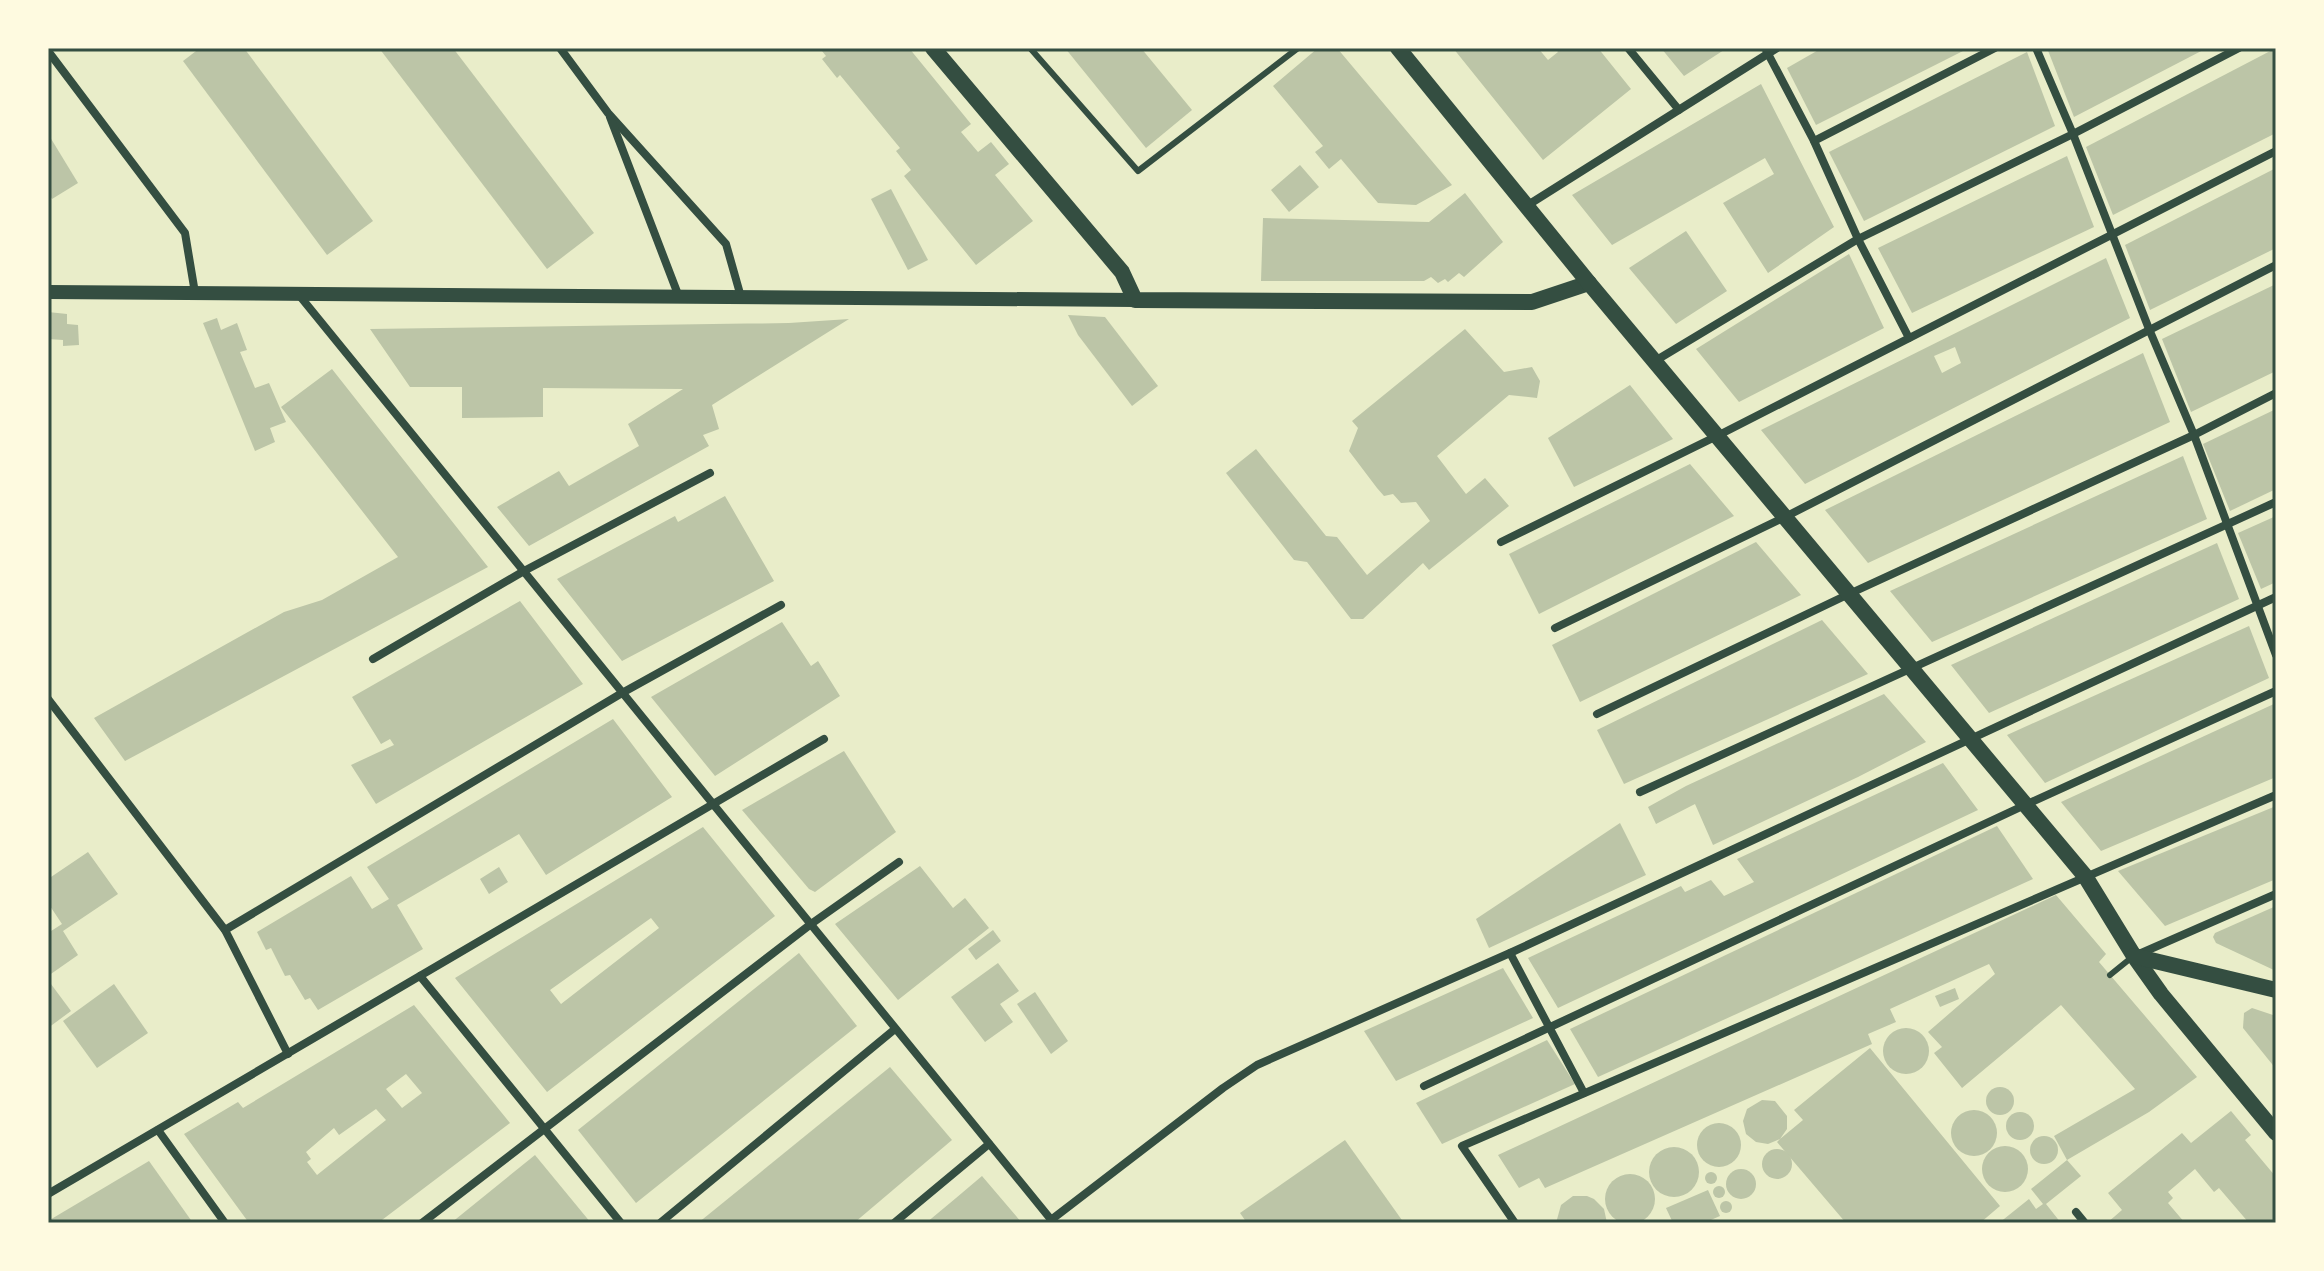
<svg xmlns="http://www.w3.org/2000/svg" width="2324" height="1271" viewBox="0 0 2324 1271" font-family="Helvetica,sans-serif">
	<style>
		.building { fill: #bcc5a7; fill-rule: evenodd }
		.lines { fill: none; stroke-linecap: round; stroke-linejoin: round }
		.service { stroke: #344e41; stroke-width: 6 }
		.minor { stroke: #344e41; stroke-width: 8 }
		.tertiary { stroke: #344e41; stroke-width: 14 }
		.secondary { stroke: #344e41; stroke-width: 16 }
		.neatline { fill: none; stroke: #344e41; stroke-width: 3 }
	</style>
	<rect width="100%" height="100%" fill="#e9edc9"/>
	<!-- building -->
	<g class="building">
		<path d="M200,48H244L373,221L327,255L183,61Z"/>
		<path d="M379,48H453L594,233L547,269Z"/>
		<path d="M825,48H909L971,124L961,132L978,152L991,142L1009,164L995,175L1033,221L976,265L904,176L911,170L896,151L900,148L840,75L837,78L822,59L826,56L822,51Z"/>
		<path d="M1065,48H1141L1192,110L1146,148Z"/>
		<path d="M1318,48H1337L1452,185L1416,205L1378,203L1341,159L1329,169L1315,152L1323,146L1273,86Z"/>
		<path d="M1453,48H1538L1548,60L1558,52L1555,48H1598L1631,89L1543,160Z"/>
		<path d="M1661,48H1727L1684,76Z"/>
		<path d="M1822,48H1969L1816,125L1787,68Z"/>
		<path d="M2047,48H2207L2074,117Z"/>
		<path d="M2276,48V133L2113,215L2086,147Z"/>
		<path d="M2027,52L2055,126L1864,221L1829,152Z"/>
		<path d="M1761,84L1834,227L1768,273L1723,203L1774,174L1765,158L1612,245L1572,195Z"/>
		<path d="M50,137L78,183L52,199L48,192V138Z"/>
		<path d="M2067,156L2094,227L1912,313L1878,248Z"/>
		<path d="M1300,165L1319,187L1289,212L1271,190Z"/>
		<path d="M2276,168V248L2150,310L2125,245Z"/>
		<path d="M891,189L928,260L908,270L871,199Z"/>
		<path d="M1465,193L1503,242L1464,277L1459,273L1448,282L1445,279L1438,283L1431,277L1424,281H1261L1263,218L1429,222Z"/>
		<path d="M1686,231L1727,291L1676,324L1629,268Z"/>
		<path d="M1849,254L1884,328L1739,402L1696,349Z"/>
		<path d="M2106,258L2130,318L1805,484L1761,430ZM1955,347L1961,363L1942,373L1934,356Z"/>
		<path d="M2276,284V371L2191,412L2162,339Z"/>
		<path d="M48,312L67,314V324L78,325L79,345L63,346V340L48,339Z"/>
		<path d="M1068,315L1105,317L1158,386L1132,406L1078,335Z"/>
		<path d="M217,318L221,330L237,323L247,350L240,352L255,388L269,383L286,422L270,428L275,442L255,451L203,323Z"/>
		<path d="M849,319L712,405L719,429L703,435L709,446L529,546L497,507L559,471L569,486L639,446L628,424L683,389L543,388V417L462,418V387H410L370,329L789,323Z"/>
		<path d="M1465,329L1504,372L1532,367L1540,381L1537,398L1509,395L1437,456L1466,494L1485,478L1509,506L1429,570L1423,563L1363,619H1351L1307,562L1294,560L1226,473L1256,449L1326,536L1337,537L1367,575L1430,521L1416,502L1401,503L1393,494L1384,496L1377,488L1349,451L1358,428L1352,421Z"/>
		<path d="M2143,353L2170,422L1868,563L1825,510Z"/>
		<path d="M332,369L488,567L125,761L94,718L284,612L322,600L398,557L281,407Z"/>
		<path d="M1630,385L1673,439L1574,487L1548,438Z"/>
		<path d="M2276,409V489L2230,511L2203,444Z"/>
		<path d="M2183,456L2207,519L1932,642L1890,591Z"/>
		<path d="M1690,464L1734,516L1539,614L1509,554Z"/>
		<path d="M725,496L774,581L622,661L557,579L675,516L678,522Z"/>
		<path d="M2276,516V582L2261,589L2238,533Z"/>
		<path d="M1756,542L1801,595L1580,702L1552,645Z"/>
		<path d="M2217,543L2239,599L1989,713L1951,665Z"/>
		<path d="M520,601L583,684L376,804L351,765L394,745L390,739L381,744L352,697Z"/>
		<path d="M1822,620L1868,674L1624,784L1597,730Z"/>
		<path d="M782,622L811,666L818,661L840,696L715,776L651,697Z"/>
		<path d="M2249,626L2269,678L2045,783L2007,735Z"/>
		<path d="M1884,694L1926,742L1858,777L1713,845L1695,804L1656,824L1648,807L1686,786Z"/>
		<path d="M2276,703V777L2101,851L2061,802Z"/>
		<path d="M613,719L672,797L546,875L519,834L397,905L423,949L318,1010L310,998L305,1000L290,975L285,976L271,948L266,950L257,932L351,876L372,909L389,899L367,867Z"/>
		<path d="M844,751L896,832L815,892L809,889L742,810Z"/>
		<path d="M1943,763L1978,810L1558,1008L1528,958L1681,886L1685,892L1711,880L1724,896L1754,882L1737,859Z"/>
		<path d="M2276,806V879L2165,926L2118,871Z"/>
		<path d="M1620,823L1646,875L1489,948L1476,919Z"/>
		<path d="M1997,826L2033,879L1598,1077L1570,1029Z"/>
		<path d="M703,827L775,916L547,1092L455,978ZM651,918L659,928L561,1004L550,990Z"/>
		<path d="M88,852L118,894L63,931L78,955L48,976V933L62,924L48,903V872L51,877Z"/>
		<path d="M920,866L953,908L965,898L989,928L898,1000L835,924Z"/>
		<path d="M499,867L508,882L489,894L480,879Z"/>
		<path d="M2056,895L2106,954L2099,962L2197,1077L2149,1112L2067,1160L2054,1136L2135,1089L2061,1005L1962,1088L1934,1053L1942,1047L1928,1032L1995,974L1989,964L1890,1009L1896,1022L1868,1034L1872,1044L1545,1188L1539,1178L1519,1188L1498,1155Z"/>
		<path d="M2276,906V971L2216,943L2213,937L2215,933Z"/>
		<path d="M993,930L1001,941L976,960L968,949Z"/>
		<path d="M799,953L857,1026L636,1203L578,1130Z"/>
		<path d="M998,963L1019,991L1000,1004L1013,1022L985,1042L951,997Z"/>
		<path d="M1503,968L1533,1018L1396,1081L1364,1031Z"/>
		<path d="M48,980L71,1011L48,1028Z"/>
		<path d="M114,984L148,1033L97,1068L63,1021Z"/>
		<path d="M1955,988L1959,999L1940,1007L1935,996Z"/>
		<path d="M1035,992L1068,1041L1051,1054L1017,1004Z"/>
		<path d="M414,1005L510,1123L378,1223H249L184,1134L238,1102L243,1108ZM406,1074L422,1093L402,1108L386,1089ZM376,1109L386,1120L317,1175L307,1162L311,1159L306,1152L334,1128L339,1135Z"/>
		<path d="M2252,1008L2276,1016V1069L2243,1028L2244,1013Z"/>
		<circle cx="1906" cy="1051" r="23"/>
		<path d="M1547,1040L1575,1084L1442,1144L1416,1103Z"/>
		<path d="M1870,1048L2000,1206L1980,1223H1846L1777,1142L1780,1139L1768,1144L1756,1142L1746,1134L1743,1121L1747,1109L1762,1100L1775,1101L1787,1116V1129L1780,1139L1803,1120L1794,1110Z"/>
		<path d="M890,1067L952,1140L854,1223H698Z"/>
		<circle cx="2000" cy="1101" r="14"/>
		<circle cx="1974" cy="1133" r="23"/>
		<path d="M2231,1111L2251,1135L2245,1140L2276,1177V1223H2249L2219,1188L2214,1192L2195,1169L2168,1192L2173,1198L2168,1203L2185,1223H2107L2122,1210L2108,1193L2182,1133L2191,1143Z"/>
		<circle cx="2020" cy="1126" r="14"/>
		<circle cx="1719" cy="1145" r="22"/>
		<circle cx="2044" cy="1150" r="14"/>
		<path d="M1345,1140L1404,1223H1247L1240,1213Z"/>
		<circle cx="2005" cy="1169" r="23"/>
		<circle cx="1674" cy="1172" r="25"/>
		<circle cx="1777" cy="1164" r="15"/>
		<path d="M535,1155L591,1223H451Z"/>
		<path d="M2067,1160L2081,1176L2046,1204L2061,1223H1999L2029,1199L2036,1209L2043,1204L2031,1189Z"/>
		<path d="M149,1161L193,1223H48V1221Z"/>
		<circle cx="1741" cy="1184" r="15"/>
		<circle cx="1711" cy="1178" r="6"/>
		<circle cx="1630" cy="1199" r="25"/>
		<path d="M982,1176L1022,1223H926L956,1198Z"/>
		<circle cx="1719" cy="1192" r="6"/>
		<path d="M1708,1190L1720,1216L1704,1223H1673L1666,1208Z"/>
		<path d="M1573,1196H1587L1594,1199L1604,1209L1607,1223H1556L1561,1205Z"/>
		<circle cx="1726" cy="1207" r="6"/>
	</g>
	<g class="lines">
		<!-- service -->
		<g class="service">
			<path d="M1030,48L1138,171L1298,48"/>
			<path d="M2110,975L2131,958"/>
		</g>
		<!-- minor -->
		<g class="minor">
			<path d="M560,48L608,113L726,244L741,297"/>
			<path d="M1628,48L1679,110"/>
			<path d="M1765,48L1814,141L1858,239L1909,338"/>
			<path d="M2036,48L2073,134L2149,329L2194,435L2276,655"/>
			<path d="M48,51L185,233L195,293"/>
			<path d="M610,117L679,297"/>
			<path d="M1814,141L1995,48"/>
			<path d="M1528,205L1777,48"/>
			<path d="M299,295L1053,1222"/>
			<path d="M1655,361L1858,239L2073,134L2239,48"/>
			<path d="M1501,542L1717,436L2276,151"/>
			<path d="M1555,628L1785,517L2276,265"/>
			<path d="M373,659L524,571L710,473"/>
			<path d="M48,699L225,930L288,1054"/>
			<path d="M1597,714L1849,594L2194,435L2276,393"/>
			<path d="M1640,792L2276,502"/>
			<path d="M225,930L622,693L781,605"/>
			<path d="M1510,953L1584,1093"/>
			<path d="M2139,954L2276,894"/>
			<path d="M420,976L621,1223"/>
			<path d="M1424,1086L2025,805L2276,691"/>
			<path d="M158,1130L225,1223"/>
			<path d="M48,1194L824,739"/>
			<path d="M2076,1212L2085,1223"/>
			<path d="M1051,1220L1223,1088L1257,1065L1510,953L2276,597"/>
			<path d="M422,1223L811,924L899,862"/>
			<path d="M660,1223L895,1029"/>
			<path d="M894,1223L989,1144"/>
			<path d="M1515,1223L1462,1146L2276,795"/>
		</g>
		<!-- tertiary -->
		<path class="tertiary" d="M48,292L1135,300"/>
		<!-- secondary -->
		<g class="secondary">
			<path d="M933,48L1122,272L1135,300L1532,302L1589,283"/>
			<path d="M1398,48L1589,283L2085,876L2134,956L2161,994L2276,1133"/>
			<path d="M2134,956L2276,990"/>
		</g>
	</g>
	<!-- border -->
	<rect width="2324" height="1271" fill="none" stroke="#fefae0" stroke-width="100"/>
	<rect x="50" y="50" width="2224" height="1171" class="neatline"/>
</svg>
